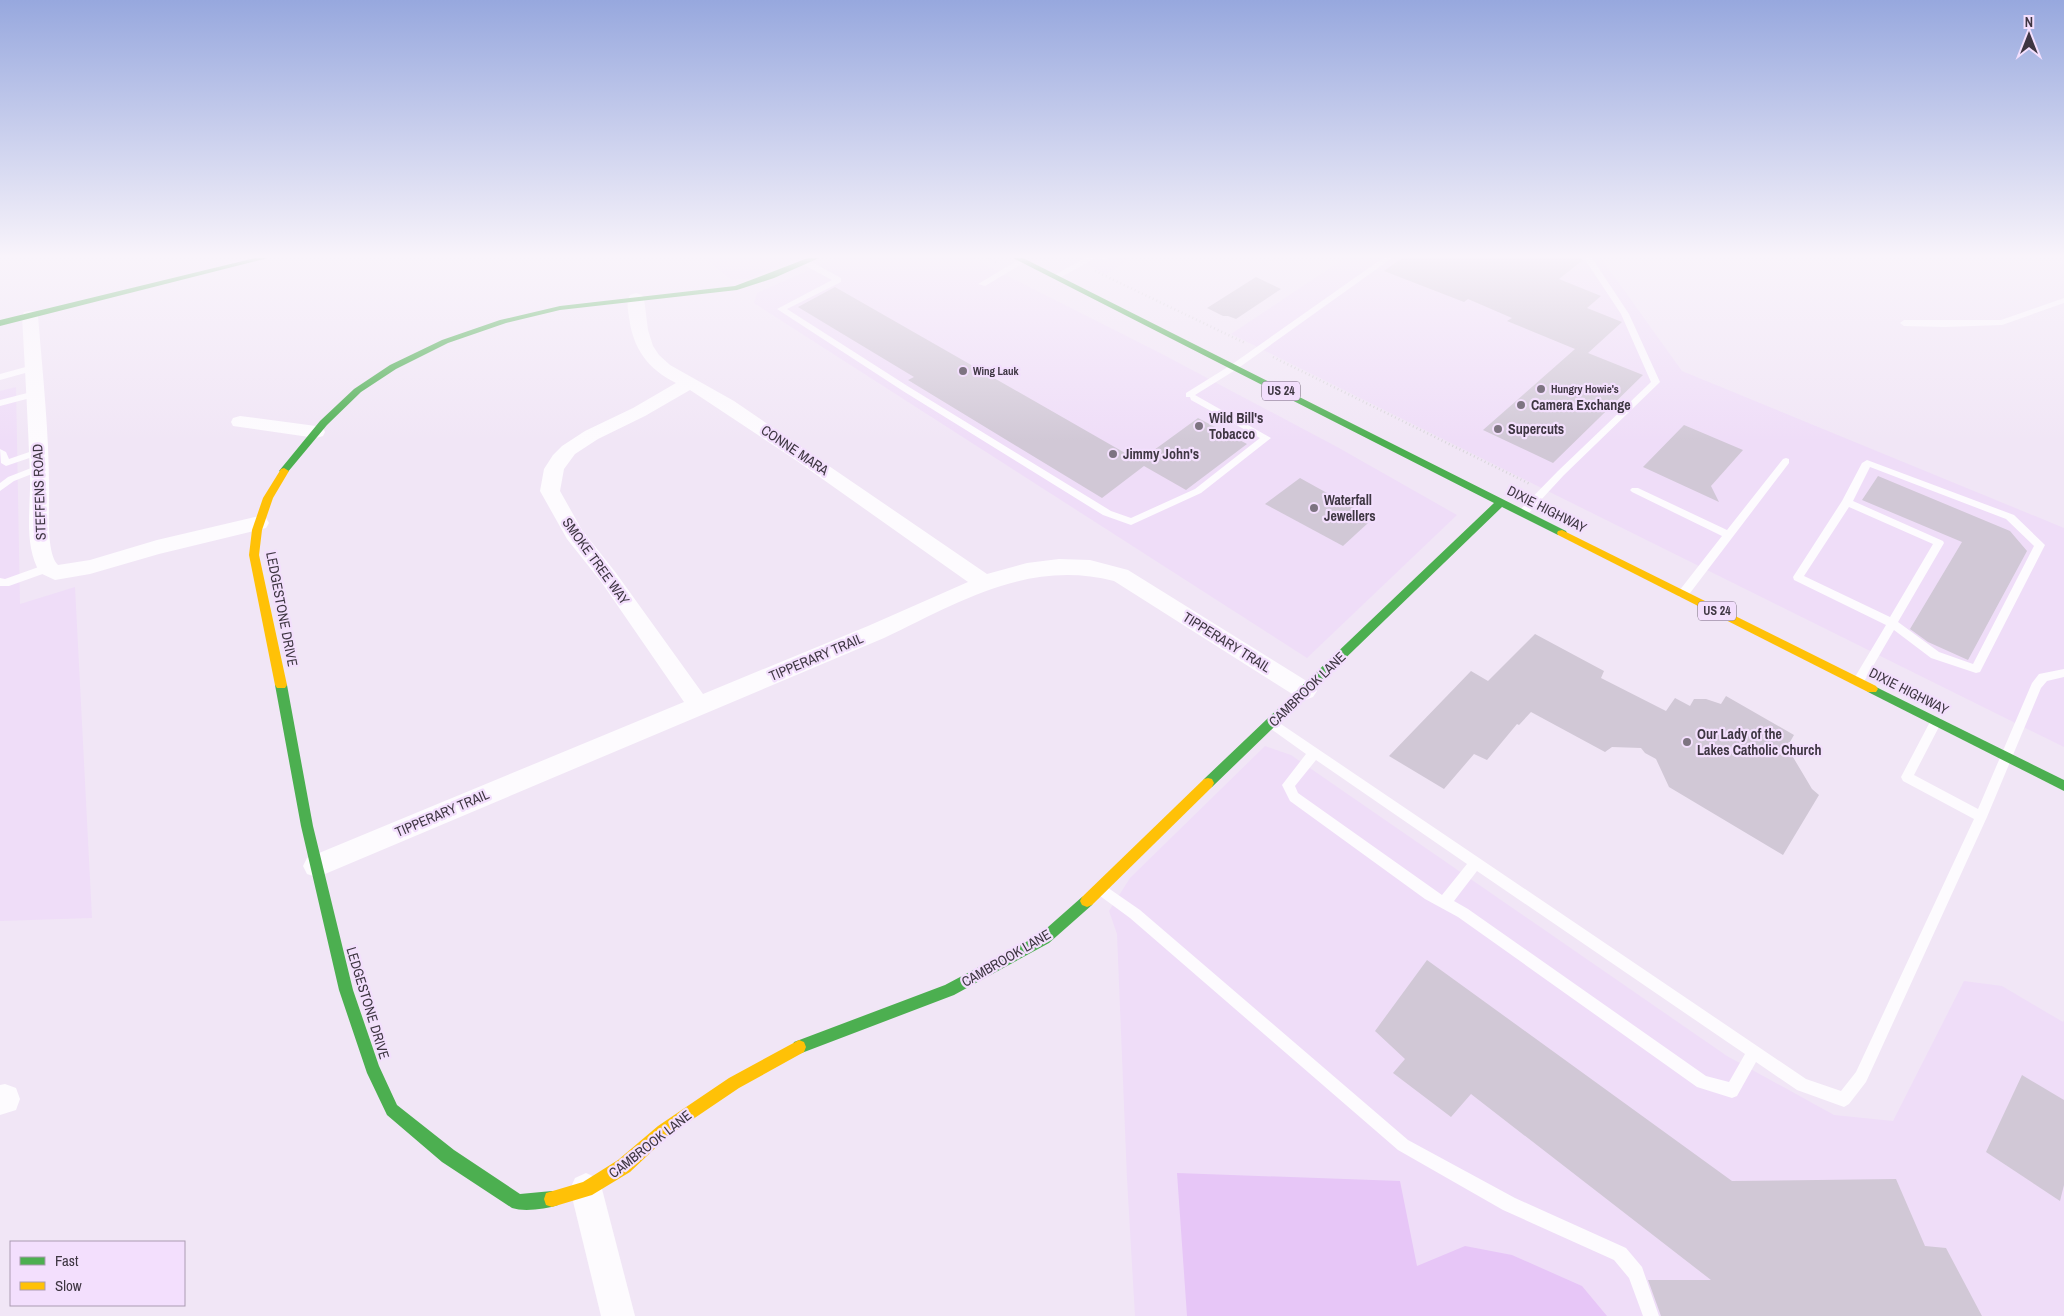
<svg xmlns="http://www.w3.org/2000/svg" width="2064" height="1316" viewBox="0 0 2064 1316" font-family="'Archivo Narrow',sans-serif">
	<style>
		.built { fill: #efddf8 }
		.green { fill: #e7c6f7 }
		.building { fill: #d1c8d6 }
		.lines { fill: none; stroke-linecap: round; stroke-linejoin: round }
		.path { stroke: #d8d5da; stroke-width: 2.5; stroke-dasharray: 1 3; stroke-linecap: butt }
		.lane { fill: #fdfbfe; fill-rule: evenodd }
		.street { fill: #fdfbfe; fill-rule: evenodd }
		.fast { fill: #4caf50; fill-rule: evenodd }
		.slow { fill: #ffc107; fill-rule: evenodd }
		.poi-dot { fill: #7d7481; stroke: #f3dffd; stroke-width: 2 }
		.labels { text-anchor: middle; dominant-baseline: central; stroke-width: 4.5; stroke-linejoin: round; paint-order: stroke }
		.far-poi-label { font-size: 11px; font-weight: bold; fill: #3e3642; stroke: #f3dffd; text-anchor: start }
		.shield { fill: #f3dffd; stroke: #74697a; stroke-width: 1 }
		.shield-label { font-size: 12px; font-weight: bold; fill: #3e3642 }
		.poi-label { font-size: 14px; font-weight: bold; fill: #3e3642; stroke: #f3dffd; text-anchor: start }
		.street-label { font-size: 14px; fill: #3e3642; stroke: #f3dffd }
	</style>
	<rect width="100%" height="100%" fill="#f1e6f6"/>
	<!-- built -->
	<g class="built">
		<path d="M704,258H798L751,278L732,280Z"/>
		<path d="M836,258H972L1162,354L1339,448L1457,515L1307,658L754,303L757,293Z"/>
		<path d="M1077,258H1131L1106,275Z"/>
		<path d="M1345,258H1601L1682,371L2064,528V747L1231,334Z"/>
		<path d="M16,387L20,604L75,587L92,918L0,921V391Z"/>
		<path d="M1265,746L1291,755L1727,1056L1834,1115L1893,1121L1964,981L2002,986L2063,1022L2064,1020V1316H1135L1127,1179L1117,934L1109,911L1130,878Z"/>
	</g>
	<!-- green -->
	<path class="green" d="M1177,1173L1400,1181L1417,1266L1465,1246L1512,1255L1582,1286L1607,1316H1187Z"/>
	<!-- building -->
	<g class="building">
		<path d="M1402,258H1582L1583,260L1559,279L1601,296L1587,308L1622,322L1588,353L1643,375L1553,463L1483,430L1575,349L1507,321L1512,318L1468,299L1464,302L1384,271Z"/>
		<path d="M1256,277L1281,289L1236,319L1228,316H1223L1207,308Z"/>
		<path d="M835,287L1139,461L1198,418L1247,444L1186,490L1144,466L1102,498L908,380L914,377L798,307Z"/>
		<path d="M1684,425L1743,450L1711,486L1719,502L1643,467Z"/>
		<path d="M1878,476L2010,531L2027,551L1968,660L1928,642L1910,629L1962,542L1862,500Z"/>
		<path d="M1300,478L1363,513L1368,523L1343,546L1265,504Z"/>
		<path d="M1535,634L1604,671L1601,678L1666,711L1675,698L1690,706L1694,699H1706L1721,704L1726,696L1794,735L1787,747L1812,789L1819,795L1783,855L1669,787L1656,759L1645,753L1641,748L1612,747L1605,752L1531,712L1519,725L1517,724L1487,760L1474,754L1444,789L1389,756L1471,671L1488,681Z"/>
		<path d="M1427,960L1732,1181L1896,1179L1925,1246L1946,1248L1982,1316H1661L1648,1280H1711L1471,1094L1451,1117L1393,1073L1405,1059L1375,1031Z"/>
		<path d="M2022,1075L2064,1100V1185L2060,1201L1986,1152Z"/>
	</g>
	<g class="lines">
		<!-- path -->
		<g class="path">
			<path d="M988,258L996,262"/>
			<path d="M1095,271L1245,343"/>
			<path d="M1273,357L1530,484"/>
		</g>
		<!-- lane -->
		<g class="lane">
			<path d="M1085,258H1095L1058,279L1051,277Z"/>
			<path d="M1098,258H1109L1105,260Z"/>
			<path d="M1383,258H1392L1237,369L1195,395L1271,438L1201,493L1131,525L1103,515L903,391L777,309L832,280L802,264V260H808L841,278V282L787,309L909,387L1111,511L1131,518L1195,489L1260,438L1191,400L1190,397H1186V393L1231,365Z"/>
			<path d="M1584,258H1592L1629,314L1660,382L1564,475L1527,515H1519L1518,513L1519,511L1558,471L1651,382L1621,314Z"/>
			<path d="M1020,259L1027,261L985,286L978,284Z"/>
			<path d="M2064,298V303L2002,325L1945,327L1904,326L1900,323L1904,320H2001Z"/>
			<path d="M33,365L37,368L36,370L0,380V374Z"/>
			<path d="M35,391L38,392V396L0,406V400Z"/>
			<path d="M0,449L6,452L9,459L38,449L43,452L41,454L6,466L1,463Z"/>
			<path d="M1786,458L1789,459V463L1687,597H1679L1678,594L1679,591L1722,536L1632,492L1630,490L1632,488H1638L1727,530L1783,459Z"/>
			<path d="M1867,460L2014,515L2045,545L1980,672L1976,673L1931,658L1894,630L1862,685H1854L1852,682L1886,625L1794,580L1793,577L1842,501L1862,463ZM1870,467L2006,519L2034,546L1973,664L1939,652L1898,622L1944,543L1943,541L1853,501ZM1849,507L1933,544L1890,617L1804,576Z"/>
			<path d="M39,465L44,468L42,470L14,481L0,491V483L8,477Z"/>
			<path d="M47,564L51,565L52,568L51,571L9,586H0V578L5,579Z"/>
			<path d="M2064,669V677L2047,681L2041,688L1987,817L1866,1082L1849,1104L1844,1107L1797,1090L1756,1062L1737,1096L1732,1098L1697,1087L1458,917L1425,899L1290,801L1282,785L1306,754L1267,726L1265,723L1267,720H1275L1806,1079L1841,1091L1856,1072L1974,819L1903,781L1901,777L1932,718H1940L1942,721L1914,775L1978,809L2032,683L2039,674ZM1316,760L1467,864L1442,895L1298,793L1295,786ZM1477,871L1745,1054L1729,1082L1706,1076L1468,909L1454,901Z"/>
			<path d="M1101,883L1140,910L1408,1140L1515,1198L1626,1248L1642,1267L1659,1316H1643L1629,1278L1614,1260L1503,1210L1398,1150L1130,918L1096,893L1094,889L1096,885Z"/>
		</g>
		<!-- street -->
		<g class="street">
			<path d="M636,293L642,295L644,298L648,330L653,346L659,355L670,365L734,401L987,574L1027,563L1059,559L1090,560L1128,570L1313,685L1317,691L1313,697L1305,700L1297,697L1114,581C1029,559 959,602 884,638L325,874L316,877L307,874L303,866L307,858L684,702L602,583L567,539L540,491L544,469L553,455L562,446L585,431L633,408L676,383C648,369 633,349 629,317C628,310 626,301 630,295ZM690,390L797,461L968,582L868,626L703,694L616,573L582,530L560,491L564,469L575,454L598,439L645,416Z"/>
			<path d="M30,311L36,312L38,316C43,378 50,440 49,502C49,518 47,554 58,565L90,560L157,540L259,516L266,518L269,523L266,528L159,554L90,574L55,580L40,573C23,544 31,508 30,476C28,423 25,369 22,316L24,312Z"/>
			<path d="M240,416L316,426L323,428L325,432L323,436L316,438L233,426L231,422L233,418Z"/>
			<path d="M5,1084L16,1088L20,1099L16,1110L0,1115V1085Z"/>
			<path d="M586,1173L597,1178L602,1189L635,1316H601L570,1189L575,1178Z"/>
		</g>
		<!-- fast -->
		<g class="fast">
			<path d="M255,258H268L0,326V320Z"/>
			<path d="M808,258H819L774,278L737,290L560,310L506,323L448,343L396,369L361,392L327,425L287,473L284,474L279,471L320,421L354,389L390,365L442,340L500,320L560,306L735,286Z"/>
			<path d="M1013,258H1023L1566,531L1567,533L1566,535H1558L1502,507L1212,787L1208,788L1204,787L1202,783L1204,779L1494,503Z"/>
			<path d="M281,681L285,682L287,685L313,826L353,990L379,1066L397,1105L454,1150L520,1194L552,1191L558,1193L560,1199L558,1205C546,1209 524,1212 512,1208L442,1162L387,1115L367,1073L339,990L301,826L275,685L277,682Z"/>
			<path d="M1872,685L2064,780V791L1868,692L1866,689L1868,686Z"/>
			<path d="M1087,895L1092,897L1094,901L1092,905L1049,943L954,995L799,1054L794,1052L792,1047L794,1042L945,985L1039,935L1082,897Z"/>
		</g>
		<!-- slow -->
		<g class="slow">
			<path d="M284,468L289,471L273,498L262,530L259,555L287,685L285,688H277L275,685L249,555L252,530L263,498L281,469Z"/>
			<path d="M1562,530L1876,686L1878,689L1876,692H1868L1558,535L1557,533L1558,531Z"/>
			<path d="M1208,778L1212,779L1214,783L1212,787L1092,905L1087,907L1082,905L1080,901L1082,897L1204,779Z"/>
			<path d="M799,1040L804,1042L806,1047L804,1052L739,1088L668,1136L630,1172L592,1195L552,1207L546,1205L544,1199L546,1193L583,1182L618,1160L658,1126L729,1078Z"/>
		</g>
	</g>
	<!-- sky -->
	<linearGradient id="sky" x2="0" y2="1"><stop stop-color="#97a8de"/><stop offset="0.58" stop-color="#f9f4fb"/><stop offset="1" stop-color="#f9f4fb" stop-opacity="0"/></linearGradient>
	<rect width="2064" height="442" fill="url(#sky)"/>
	<!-- markers -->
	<g class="poi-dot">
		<circle cx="963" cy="371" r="5"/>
		<circle cx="1541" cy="389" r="5"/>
		<circle cx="1521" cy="405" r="5"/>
		<circle cx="1199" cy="426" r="5"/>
		<circle cx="1498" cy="429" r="5"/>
		<circle cx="1113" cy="454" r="5"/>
		<circle cx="1314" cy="508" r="5"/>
		<circle cx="1687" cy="742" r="5"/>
	</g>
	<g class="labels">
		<!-- far-poi labels -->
		<g class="far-poi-label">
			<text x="973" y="371">Wing Lauk</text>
			<text x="1551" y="389">Hungry Howie's</text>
		</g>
		<!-- shield labels -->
		<g class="shield">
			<rect x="1262" y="381.5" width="38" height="19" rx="4"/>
			<rect x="1698" y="601.5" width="38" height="19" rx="4"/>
		</g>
		<g class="shield-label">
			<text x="1281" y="391">US 24</text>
			<text x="1717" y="611">US 24</text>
		</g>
		<!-- poi labels -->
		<g class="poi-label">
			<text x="1531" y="405">Camera Exchange</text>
			<text x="1209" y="418">Wild Bill's<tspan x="1209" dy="16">Tobacco</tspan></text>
			<text x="1508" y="429">Supercuts</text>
			<text x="1123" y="454">Jimmy John's</text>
			<text x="1324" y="500">Waterfall<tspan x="1324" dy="16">Jewellers</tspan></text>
			<text x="1697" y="734">Our Lady of the<tspan x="1697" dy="16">Lakes Catholic Church</tspan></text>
		</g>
		<!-- street labels -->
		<g class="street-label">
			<text transform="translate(795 450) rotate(34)">CONNE MARA</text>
			<text transform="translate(39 492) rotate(-92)">STEFFENS ROAD</text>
			<text transform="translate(1547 509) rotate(27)">DIXIE HIGHWAY</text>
			<text transform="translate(596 561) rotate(54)">SMOKE TREE WAY</text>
			<text transform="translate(282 609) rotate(79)">LEDGESTONE DRIVE</text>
			<text transform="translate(1227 642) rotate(32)">TIPPERARY TRAIL</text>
			<text transform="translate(816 657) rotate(-23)">TIPPERARY TRAIL</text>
			<text transform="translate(1307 689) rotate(-44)">CAMBROOK LANE</text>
			<text transform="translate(1909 691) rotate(27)">DIXIE HIGHWAY</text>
			<text transform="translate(442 813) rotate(-23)">TIPPERARY TRAIL</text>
			<text transform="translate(1006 958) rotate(-30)">CAMBROOK LANE</text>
			<text transform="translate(368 1003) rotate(73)">LEDGESTONE DRIVE</text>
			<text transform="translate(650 1144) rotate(-38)">CAMBROOK LANE</text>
		</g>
	</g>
	<!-- legend -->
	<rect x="10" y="1241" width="175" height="65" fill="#f3dffd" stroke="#ab9bb2"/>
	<rect x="20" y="1257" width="25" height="8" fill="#4caf50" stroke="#ab9bb2"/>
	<text x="55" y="1266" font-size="15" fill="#3e3642">Fast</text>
	<rect x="20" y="1282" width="25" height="8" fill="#ffc107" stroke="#ab9bb2"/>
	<text x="55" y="1291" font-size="15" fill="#3e3642">Slow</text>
	<!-- north arrow -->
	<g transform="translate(2029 35)" stroke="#f3dffd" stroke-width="4" paint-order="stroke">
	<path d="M0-4L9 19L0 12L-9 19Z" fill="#3e3642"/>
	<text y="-8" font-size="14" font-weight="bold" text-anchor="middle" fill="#3e3642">N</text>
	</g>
</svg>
